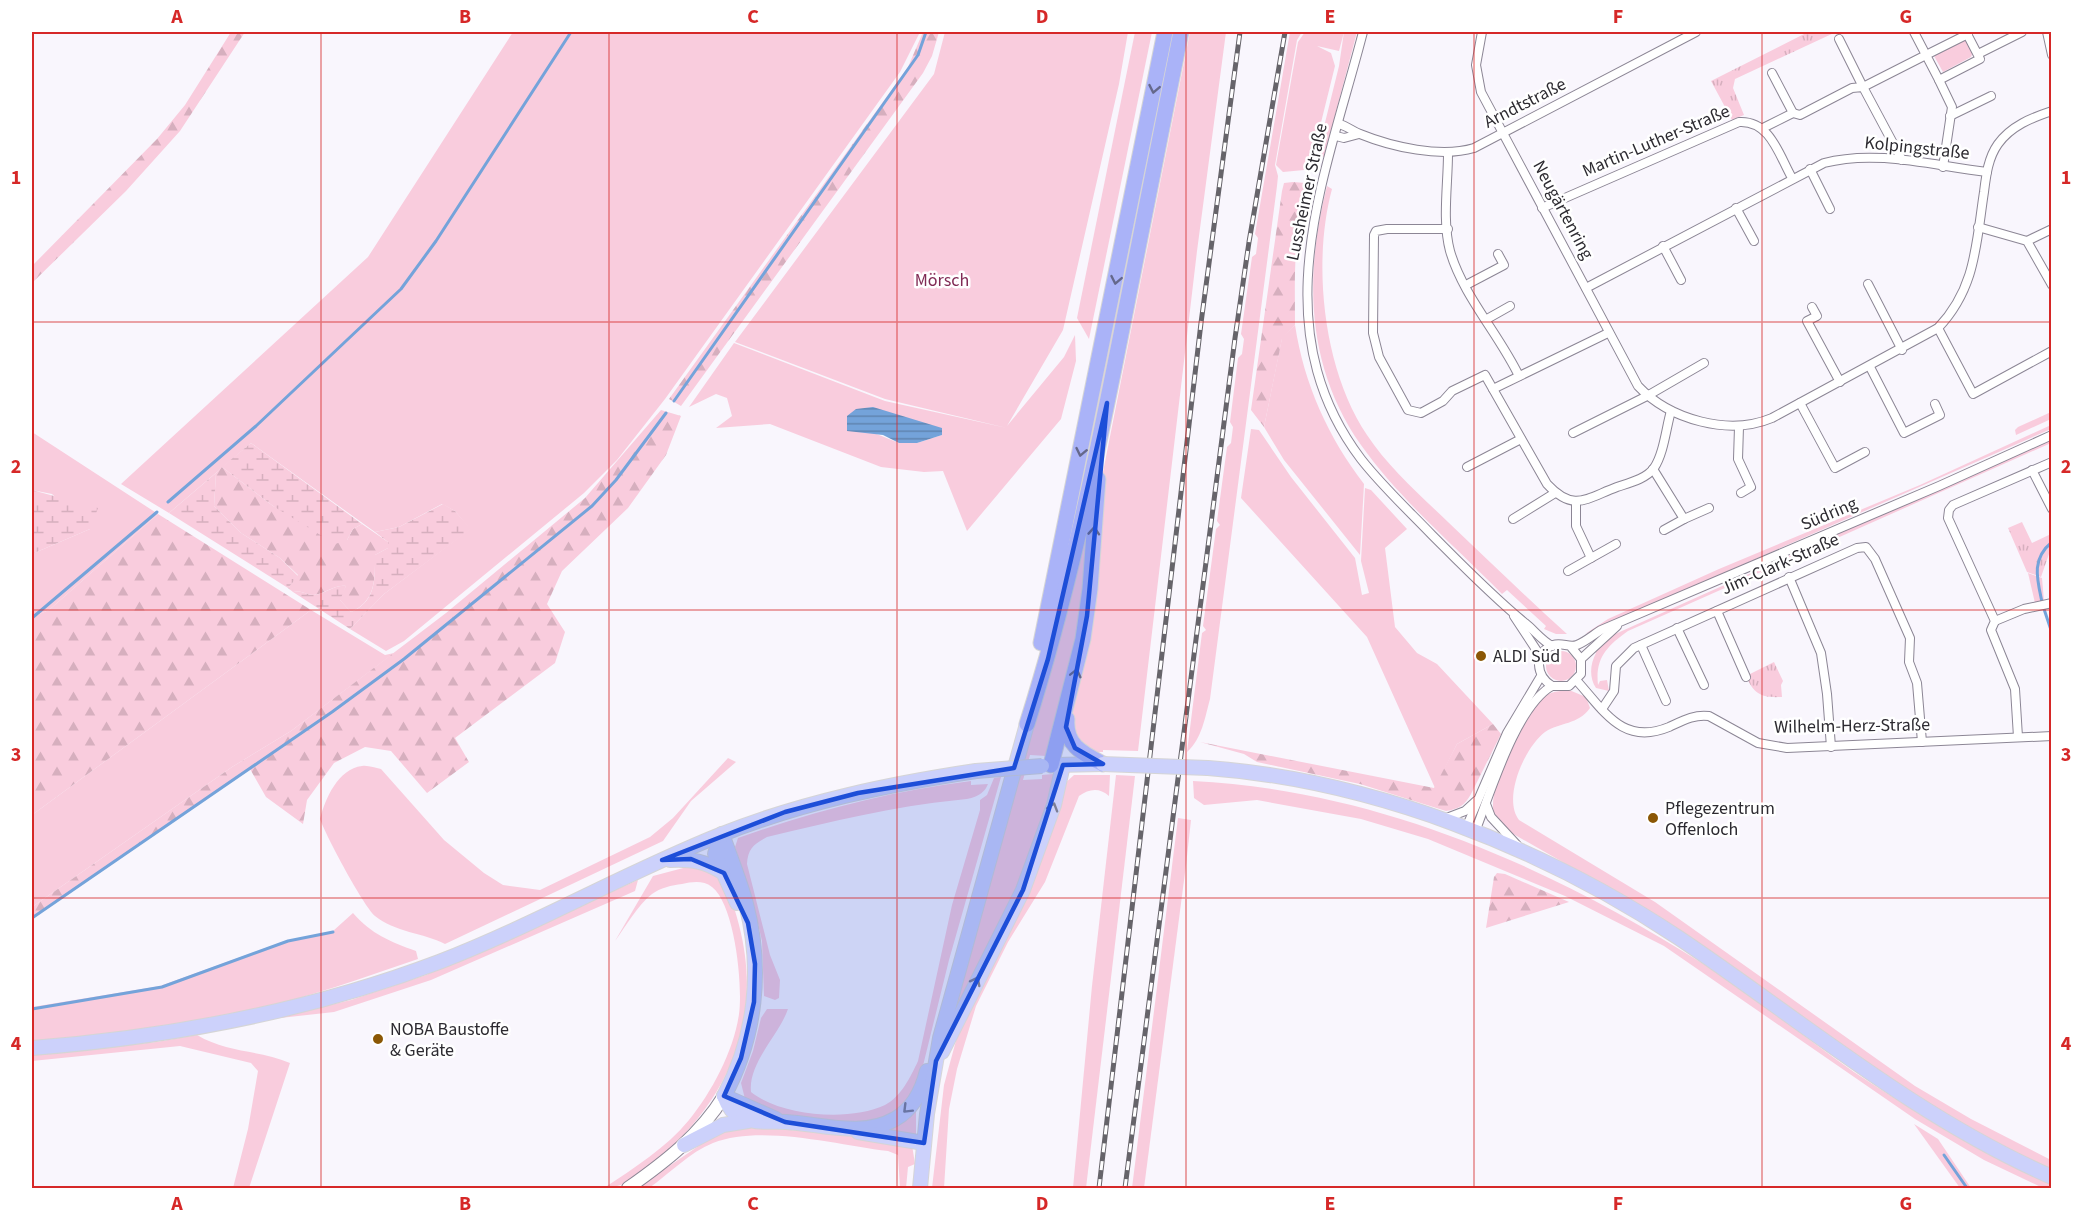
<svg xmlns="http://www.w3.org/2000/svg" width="2083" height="1220" viewBox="0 0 2083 1220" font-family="'Source Sans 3',sans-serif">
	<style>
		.green { fill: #f9ccdd; fill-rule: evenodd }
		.forest { fill: url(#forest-firs) }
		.wetland { fill: url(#wetland-marsh) }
		.park { fill: url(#park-tufts) }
		.water { fill: url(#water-rules) }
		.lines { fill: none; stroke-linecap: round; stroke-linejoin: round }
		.stream { stroke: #74a3da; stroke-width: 3 }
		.street-casing { stroke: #8c8695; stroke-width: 10 }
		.secondary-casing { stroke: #8c8695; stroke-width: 14 }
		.primary-casing { stroke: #d5d5d6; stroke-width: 16 }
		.highway-casing { stroke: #d5d5d6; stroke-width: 17 }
		.street { stroke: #fff; stroke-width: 8 }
		.secondary { stroke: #fff; stroke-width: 12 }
		.primary { stroke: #ccd1fb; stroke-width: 14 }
		.highway { stroke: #aab3f8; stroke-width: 15 }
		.rail-casing { stroke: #66646a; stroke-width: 5 }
		.rail { stroke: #fff; stroke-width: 3; stroke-dasharray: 9; stroke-linecap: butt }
		.primary-bridge-casing { stroke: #d5d5d6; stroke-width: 16; stroke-linecap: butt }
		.primary-bridge { stroke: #ccd1fb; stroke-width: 14 }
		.oneway { stroke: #65688b }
		.oneway2 { stroke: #7c7e96 }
		.marked { fill: #1d4ed8; fill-opacity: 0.2; stroke: #1d4ed8; stroke-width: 4.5; stroke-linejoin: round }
		.grid { fill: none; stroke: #d62828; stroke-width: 1.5; stroke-opacity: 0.55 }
		.poi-dot { fill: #8b5705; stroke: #fff; stroke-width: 2 }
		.labels { text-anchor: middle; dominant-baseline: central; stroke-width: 5; stroke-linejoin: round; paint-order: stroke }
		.street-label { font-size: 18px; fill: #2d2b31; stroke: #fff }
		.park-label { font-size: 18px; fill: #812b55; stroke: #fff }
		.poi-label { font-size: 18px; fill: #2d2b31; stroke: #fff; text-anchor: start }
		.neatline { fill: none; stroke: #d62828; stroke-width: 2 }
		.grid-label { font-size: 20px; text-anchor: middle; font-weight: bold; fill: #d62828 }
	</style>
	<defs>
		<pattern id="forest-firs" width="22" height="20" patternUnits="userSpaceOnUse" patternTransform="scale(1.5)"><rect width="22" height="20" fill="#f9ccdd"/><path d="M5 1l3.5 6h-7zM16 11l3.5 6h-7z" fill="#d6afbe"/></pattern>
		<pattern id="wetland-marsh" width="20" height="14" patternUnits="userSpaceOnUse" patternTransform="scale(1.5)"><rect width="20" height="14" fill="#f9ccdd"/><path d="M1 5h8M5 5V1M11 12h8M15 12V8" fill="none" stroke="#d6afbe"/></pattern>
		<pattern id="park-tufts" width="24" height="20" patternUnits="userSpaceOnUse" patternTransform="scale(1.5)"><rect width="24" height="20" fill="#f9ccdd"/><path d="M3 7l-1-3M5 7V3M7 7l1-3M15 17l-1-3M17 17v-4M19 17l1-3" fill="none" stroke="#d6afbe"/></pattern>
		<pattern id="water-rules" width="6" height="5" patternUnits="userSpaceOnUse" patternTransform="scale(1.5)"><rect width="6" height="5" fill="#74a3da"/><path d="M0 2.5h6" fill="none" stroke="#6085b1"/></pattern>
	</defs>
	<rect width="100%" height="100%" fill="#f9f6fd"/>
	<!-- green -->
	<g class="green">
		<path d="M513,32H920L900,72L665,399L617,460L584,493L404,641L386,651L350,629L384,594L470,529L455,511L442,504L399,527L375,532L251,443L169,513L121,484L368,257Z"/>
		<path d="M945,32H1128L1119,84L1063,330L1007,426L1064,357L1075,335L1076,361L1061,419L967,531L943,471L924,472L881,467L770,424L716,428L732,416L727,398L716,394L689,407L734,343L885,401L1007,428L885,399L735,342L934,74ZM874,433L942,435L917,443H899Z"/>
		<path d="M1135,32H1152L1089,339L1077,318Z"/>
		<path d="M1170,32H1175L1075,524H1073Z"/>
		<path d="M1190,32H1226L1197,251L1138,751L1103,750V752H1094L1072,737V709L1103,472Z"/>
		<path d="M1290,32H1302L1297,40L1275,165L1278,176L1277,186L1210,699C1205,717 1202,739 1187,752L1202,633L1206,630L1203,626L1216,529L1220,525L1217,521L1227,447L1231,443L1233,427L1230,422L1238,358L1242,354L1244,339L1241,334L1252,257L1256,254L1258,238L1255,234Z"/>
		<path d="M1305,32H1357L1324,157L1317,155L1339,66L1344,32L1339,51L1317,46L1331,53L1335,66L1312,159L1304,170L1283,172L1276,165L1298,42Z"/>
		<path d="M1965,37L1973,52L1971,57L1943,72L1933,54Z"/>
		<path d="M1327,186L1332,189C1312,263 1323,370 1367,435C1388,467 1420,495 1448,522C1487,559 1526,597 1567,634H1556L1544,629L1546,626L1507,590L1502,594C1455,546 1400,500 1361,445C1306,367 1304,275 1327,186Z"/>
		<path d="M1295,325C1304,384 1328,437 1364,484L1360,555L1284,460L1264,427L1282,338Z"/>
		<path d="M2051,412V419L2016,435L2015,430L2018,427Z"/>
		<path d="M2051,425V429L1585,634L1608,619L1719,569L1920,485Z"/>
		<path d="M1251,429L1259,430L1291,477L1355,558L1362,595L1369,593L1361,561L1365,488L1371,490L1407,529L1385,548L1395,627L1417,653L1437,664L1493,724L1457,744L1435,788L1367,637L1241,498Z"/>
		<path d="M32,432L158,514L49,610L32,617V554L90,529L52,494L32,490Z"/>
		<path d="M2051,438V443L1628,631C1607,646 1595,658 1598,685L1600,681L1607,680L1609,691L1596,688C1589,678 1590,664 1596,653L1594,649L1613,635Z"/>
		<path d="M1092,498L1079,633L1046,756L1030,755L1023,780L1042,779V775L1053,774L1054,788L1032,858L954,1015L1026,754Z"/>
		<path d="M2028,573L2042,578L2044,601L2035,603Z"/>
		<path d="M311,610L385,655L394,653L291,731L232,767L32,907V815Z"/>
		<circle cx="1561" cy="666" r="15"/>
		<path d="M1569,690L1586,697L1590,708C1578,725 1560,722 1545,732C1525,747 1502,798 1519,820L1655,902L1915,1086L1971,1119L2051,1160V1171L1989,1140L1909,1092L1638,905L1508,831C1502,826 1496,820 1494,813C1486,789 1525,714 1543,698C1550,691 1560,691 1569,690Z"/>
		<path d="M728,758L736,762L691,801L663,841L445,944C424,933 394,932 375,916C363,905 326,836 320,819C325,799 338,769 362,766C368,765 375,768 381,769L444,840L484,873L503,885L540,890L650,837L673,818Z"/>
		<path d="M1074,775H1110L1109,796C1099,787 1089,789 1079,796L1045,882L1008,942L976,1006L957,1069L949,1109L944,1188H932L944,1085L957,1037L1063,785Z"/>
		<path d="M1116,775L1135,776L1086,1188H1073L1092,986Z"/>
		<path d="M1001,777L949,960L919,1082L899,1111L864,1125L787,1116L745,1099L741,1083L753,1051L761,1018L767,1009H788C779,1035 748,1063 751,1092C781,1116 849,1122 885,1105C901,1097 911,1076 918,1061L952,905L980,810V800L987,795L994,778Z"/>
		<path d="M971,781V785L988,784C983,797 970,799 958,800C893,806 831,822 767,837C754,844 748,848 747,864L770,955L780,980L779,998L775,1000L764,996L762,941L752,898L735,847L738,838C814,811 891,791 971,781Z"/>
		<path d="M1193,781C1377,790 1551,867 1705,965C1757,998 1803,1037 1854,1072C1917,1114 1982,1152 2051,1183V1188H2043L1984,1160L1915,1119L1664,946L1565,896L1428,839L1361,819L1257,800L1204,805L1194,798Z"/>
		<path d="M1178,818L1191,820L1186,865L1144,1188H1132Z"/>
		<path d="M701,866C724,878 733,900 739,925C763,1017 731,1095 661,1157C645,1171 626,1188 604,1188C634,1168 666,1148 689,1120C712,1092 734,1050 739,1014C743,986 735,905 712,887C703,880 692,882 682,884C672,885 660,888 652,894C637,906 626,926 615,941L653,876L687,867Z"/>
		<path d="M638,880L635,891L431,980L334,1012L271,1019L351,1000L426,975Z"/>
		<path d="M353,913C371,934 391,942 416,951L418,959C357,980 297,1001 235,1015C168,1030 100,1036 32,1042V1007L160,986L285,941L333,931Z"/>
		<path d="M197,1035C227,1053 260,1050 290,1063L249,1188H233L248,1129L258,1071L251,1063L180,1046L32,1061V1055L156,1042Z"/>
		<path d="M916,1107V1137L875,1131Z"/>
		<path d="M1914,1124L1938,1139L1971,1188H1960Z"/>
		<path d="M750,1127L846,1134L912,1145L915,1164L908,1167L906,1188H900L898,1155L888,1151C837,1145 761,1124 713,1143C690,1152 669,1174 649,1188H637L719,1132Z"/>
	</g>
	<!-- forest -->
	<g class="forest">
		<path d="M231,32H245L180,131L126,191L32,283V266L157,139L185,105Z"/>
		<path d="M923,32H939L932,56L923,73L681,406L669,399L908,67Z"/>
		<path d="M1293,182L1305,183C1305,204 1300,220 1297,239C1294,268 1295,296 1295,325L1282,339L1264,427L1251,410L1282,191L1284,183Z"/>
		<path d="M661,410L681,416L666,455L628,508L562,571L547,604L565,632L555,663L455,738L469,762L427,793L391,751L365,747L334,763L307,800L303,824L266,797L250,769L32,919V907L232,767L291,731L446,613L585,498Z"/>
		<path d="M222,467L273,506L347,540L353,529L362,524L388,542V548L375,555C375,579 376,601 351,612L339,599L346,586C334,584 324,595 313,595C305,594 301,590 293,592L288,588L298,575L280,558L241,533L214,506L216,473Z"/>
		<path d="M158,514L311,610L32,815V617L49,610Z"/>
		<path d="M1493,724L1501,734L1471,794C1465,805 1459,809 1446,811L1360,784L1257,762L1244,754L1200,742L1434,788L1457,744Z"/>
		<path d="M1497,873L1505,874L1569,902L1486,928L1494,877Z"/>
	</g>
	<!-- wetland -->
	<g class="wetland">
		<path d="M251,443L362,524L353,529L347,540L335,544L273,506L222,467Z"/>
		<path d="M216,473L214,506L241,533L280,558L298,576L288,588L169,513Z"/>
		<path d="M32,490L98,508L90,529L32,554Z"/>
		<path d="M443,504L455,511L471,529L384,594L350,629L293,592C301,590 305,594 313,595C325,595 334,584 346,586L340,600L351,612C376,602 375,579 375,555L388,548V542L375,532L399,527Z"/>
	</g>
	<!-- park -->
	<g class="park">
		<path d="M1808,32H1836L1735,79L1733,88L1744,115L1732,120L1711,81Z"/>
		<path d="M2022,522L2032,543L2051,534V553L2049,554L2041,577L2027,572L2008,528Z"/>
		<path d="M1774,662L1783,681L1781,685L1782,697C1763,698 1754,695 1746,676Z"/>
	</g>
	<!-- water -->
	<path class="water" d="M873,407L942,428V435L917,443H899L883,435L847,431V416L856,409Z"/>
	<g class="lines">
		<!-- stream -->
		<g class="stream">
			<path d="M674,401L918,55L926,32"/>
			<path d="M168,502L256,426L401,289L436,241L571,32"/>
			<path d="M2042,602C2037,579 2031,559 2052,542"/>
			<path d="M2044,609L2052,633"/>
			<path d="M32,618L157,512"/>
			<path d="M32,918L332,712L404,659L592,506L616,480L666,413"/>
			<path d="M32,1009L162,987L288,941L333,932"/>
			<path d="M1944,1155L1967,1188"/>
		</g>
		<!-- street casing -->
		<g class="street-casing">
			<g id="street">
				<path d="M1363,32C1326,175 1260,325 1361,459C1382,486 1408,510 1432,535C1462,565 1492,596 1525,623C1534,630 1541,640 1552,646"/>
				<path d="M1482,32L1476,65L1481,92L1638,386C1670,420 1729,436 1772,418L1938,328C1976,288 1976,244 1984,192C1986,176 1988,158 1998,144C2011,126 2031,118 2052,111"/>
				<path d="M1966,32L1980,59L1939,80L1926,55L1968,34"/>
				<path d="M2047,32L2052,55"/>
				<path d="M1839,39L1863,87L1926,55L1914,32"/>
				<path d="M1978,54L2022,32"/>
				<path d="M1772,73L1793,113"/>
				<path d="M1939,80L1952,107L1943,167"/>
				<path d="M1950,116L1991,96"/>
				<path d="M1339,124C1347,126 1352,131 1360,134C1392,147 1441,158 1474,148L1696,32"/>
				<path d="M1763,128L1793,113L1800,115L1852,88L1863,87L1902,160"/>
				<path d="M1336,136L1344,138L1359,134"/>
				<path d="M1448,154C1448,184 1442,221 1450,251C1463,296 1499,334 1519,376"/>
				<path d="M1810,169L1830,209"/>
				<path d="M1542,208L1739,122C1770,120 1779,155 1792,178"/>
				<path d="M1736,208L1754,241"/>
				<path d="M1978,227L2027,241L2052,285"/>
				<path d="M1448,229H1387L1376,231L1374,235L1373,333L1379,357L1408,410L1421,413L1443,401L1452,391L1485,375L1547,484C1574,513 1587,498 1617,487C1629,483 1646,479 1654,468C1664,453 1666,428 1671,411"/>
				<path d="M2027,241L2052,229"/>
				<path d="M1663,246L1681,280"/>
				<path d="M1868,284L1902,350"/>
				<path d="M1466,285L1504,265L1498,254"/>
				<path d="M1586,288L1824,163C1877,149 1934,166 1987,172"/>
				<path d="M1812,307L1817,316L1807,321L1840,382"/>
				<path d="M1487,319L1510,306"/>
				<path d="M1938,328L1973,394L2052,351"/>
				<path d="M1870,367L1904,433L1940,415L1935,404"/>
				<path d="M1493,389L1608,333"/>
				<path d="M1800,403L1835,468L1865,452"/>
				<path d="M1739,427L1738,459L1751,487L1741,493"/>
				<path d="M1573,433L1647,396L1704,363"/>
				<path d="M1467,467L1521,439"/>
				<path d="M1653,469L1684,519L1709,508"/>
				<path d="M2032,470L2052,509"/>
				<path d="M1513,519L1555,493"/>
				<path d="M1664,530L1684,519"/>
				<path d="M1591,558L1616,544"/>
				<path d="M1568,571L1591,558L1576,526V501"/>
				<path d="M1789,577L1821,653L1827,694L1831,747"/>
				<path d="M1717,611L1746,677"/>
				<path d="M1514,616L1541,657"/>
				<path d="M1995,621L2024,609L2052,603"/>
				<path d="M1677,628L1704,685"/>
				<path d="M1641,645L1666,701"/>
				<path d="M1571,647L1581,659V674L1569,686H1552C1536,676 1533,653 1553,645C1562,642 1569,648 1577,645C1585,642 1593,635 1601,630L1939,486L2052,435"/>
				<path d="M1581,659L1617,626"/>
				<path d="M1577,681C1605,712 1623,746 1669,727C1682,721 1694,714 1709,716L1758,743L1787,748L2052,736"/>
				<path d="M1602,709L1614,691L1616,666L1634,648L1857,548L1866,547L1875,559L1910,638L1909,662L1917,683L1922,742"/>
				<path d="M2018,737L2015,689L1991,630L1995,621L1948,518L1949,510L1953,505L2052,462"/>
				<path d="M1486,804L1491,817L1517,845"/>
				<path d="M1444,819L1465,811L1476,801"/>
				<path d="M1466,828L1507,733L1541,676"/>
				<path d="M1475,832C1490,794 1516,706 1552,686"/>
			</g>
		</g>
		<!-- secondary casing -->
		<g class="secondary-casing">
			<path id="secondary" d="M628,1188C665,1162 700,1135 724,1096"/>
		</g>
		<!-- primary casing -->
		<g class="primary-casing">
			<g id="primary">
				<path d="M1054,765L1103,764"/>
				<path d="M1208,768C1372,780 1542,847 1679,938C1801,1020 1915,1117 2052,1177"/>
				<path d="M722,834C730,857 740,881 746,904C763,969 756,1037 724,1096"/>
				<path d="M722,834L715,854L737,903"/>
				<path d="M670,860C692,859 705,861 724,873"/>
				<path d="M32,1048C172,1037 307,1012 439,962C535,925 625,873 720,835C802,802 890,784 976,771"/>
				<path d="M942,1052L1023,890L1054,805L1063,765"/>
				<path d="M724,1096C727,1104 732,1113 740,1117C755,1124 770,1121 786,1122C821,1124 863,1138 895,1119C913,1109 922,1091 927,1071"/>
				<path d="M724,1096L776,1119"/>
				<path d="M858,1132L924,1143"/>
				<path d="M684,1145L723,1125L748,1121"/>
				<path d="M920,1188L927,1114L940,1038L1027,724"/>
			</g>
		</g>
		<!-- highway casing -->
		<g class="highway-casing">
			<g id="highway">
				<path d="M1041,643L1165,32"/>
				<path d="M1067,719C1065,745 1082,753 1103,764"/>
				<path d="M1027,724C1067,598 1094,469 1120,339C1140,237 1161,134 1181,32"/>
				<path d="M1051,765L1083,639L1090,589L1098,479"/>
			</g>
		</g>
		<!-- street -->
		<use href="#street" class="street"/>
		<!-- secondary -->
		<use href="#secondary" class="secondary"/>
		<!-- primary -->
		<use href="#primary" class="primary"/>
		<!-- highway -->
		<use href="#highway" class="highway"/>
		<!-- rail casing -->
		<g class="rail-casing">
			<g id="rail">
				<path d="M1099,1188L1201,323L1240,32"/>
				<path d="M1125,1188L1235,338L1249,242L1285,32"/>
			</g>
		</g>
		<!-- rail -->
		<use href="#rail" class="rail"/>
		<!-- primary-bridge casing -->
		<g class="primary-bridge-casing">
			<g id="primary-bridge">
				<path d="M1103,764L1208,768"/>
				<path d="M976,771L1042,766"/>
			</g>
		</g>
		<!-- primary-bridge -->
		<use href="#primary-bridge" class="primary-bridge"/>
	</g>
	<!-- one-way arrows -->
	<defs><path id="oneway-chevron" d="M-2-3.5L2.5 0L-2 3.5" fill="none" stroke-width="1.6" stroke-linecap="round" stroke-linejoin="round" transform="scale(1.5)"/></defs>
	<g class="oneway">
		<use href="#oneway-chevron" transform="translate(1154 89) rotate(101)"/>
		<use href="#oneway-chevron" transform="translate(1116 280) rotate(101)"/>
		<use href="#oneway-chevron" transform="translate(1081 452) rotate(102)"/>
		<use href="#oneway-chevron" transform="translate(1094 531) rotate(-86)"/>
		<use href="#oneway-chevron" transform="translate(1076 673) rotate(-76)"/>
	</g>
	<g class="oneway2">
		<use href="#oneway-chevron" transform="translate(1053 807) rotate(-73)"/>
		<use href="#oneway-chevron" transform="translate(976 981) rotate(-63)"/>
		<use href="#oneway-chevron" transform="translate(907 1109) rotate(135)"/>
	</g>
	<!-- marked area -->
	<path class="marked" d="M1107,403L1087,616L1066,727L1075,748L1103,764L1063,765L1023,890L936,1061L924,1143L785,1122L724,1096L741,1058L754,1002L755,964L748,923L724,873L691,859L662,860L785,812L858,793L1014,768L1048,659Z"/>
	<!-- grid -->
	<path class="grid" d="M321,32V1188M609,32V1188M897,32V1188M1186,32V1188M1474,32V1188M1762,32V1188M32,322H2052M32,610H2052M32,898H2052"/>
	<!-- markers -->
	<g class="poi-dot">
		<circle cx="1481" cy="656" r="6"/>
		<circle cx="1653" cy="818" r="6"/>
		<circle cx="378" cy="1039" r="6"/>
	</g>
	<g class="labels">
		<!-- street labels -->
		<g class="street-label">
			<text transform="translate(1525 103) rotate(-27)">Arndtstraße</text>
			<text transform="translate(1656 141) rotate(-23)">Martin-Luther-Straße</text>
			<text transform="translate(1917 148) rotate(6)">Kolpingstraße</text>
			<text transform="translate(1307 192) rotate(-78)">Lussheimer Straße</text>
			<text transform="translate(1563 210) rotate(62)">Neugärtenring</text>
			<text transform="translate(1829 514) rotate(-23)">Südring</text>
			<text transform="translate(1780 564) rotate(-24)">Jim-Clark-Straße</text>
			<text transform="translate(1852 726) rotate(-1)">Wilhelm-Herz-Straße</text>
		</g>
		<!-- park labels -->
		<g class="park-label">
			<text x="942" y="280">Mörsch</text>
		</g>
		<!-- poi labels -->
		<g class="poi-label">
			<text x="1493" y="656">ALDI Süd</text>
			<text x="1665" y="808">Pflegezentrum<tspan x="1665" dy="21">Offenloch</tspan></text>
			<text x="390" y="1029">NOBA Baustoffe<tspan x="390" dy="21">&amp; Geräte</tspan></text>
		</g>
	</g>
	<!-- border -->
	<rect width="2083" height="1220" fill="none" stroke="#ffffff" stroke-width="66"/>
	<rect x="33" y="33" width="2017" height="1154" class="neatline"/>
	<g class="grid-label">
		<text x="177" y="23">A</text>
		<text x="465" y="23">B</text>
		<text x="753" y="23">C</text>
		<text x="1042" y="23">D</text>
		<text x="1330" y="23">E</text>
		<text x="1618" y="23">F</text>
		<text x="1906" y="23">G</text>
		<text x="16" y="184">1</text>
		<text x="2066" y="184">1</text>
		<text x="16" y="473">2</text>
		<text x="2066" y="473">2</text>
		<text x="16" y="761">3</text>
		<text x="2066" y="761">3</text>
		<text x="16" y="1050">4</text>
		<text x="2066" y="1050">4</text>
		<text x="177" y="1210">A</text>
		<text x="465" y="1210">B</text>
		<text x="753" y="1210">C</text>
		<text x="1042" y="1210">D</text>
		<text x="1330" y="1210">E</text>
		<text x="1618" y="1210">F</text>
		<text x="1906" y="1210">G</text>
	</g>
</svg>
